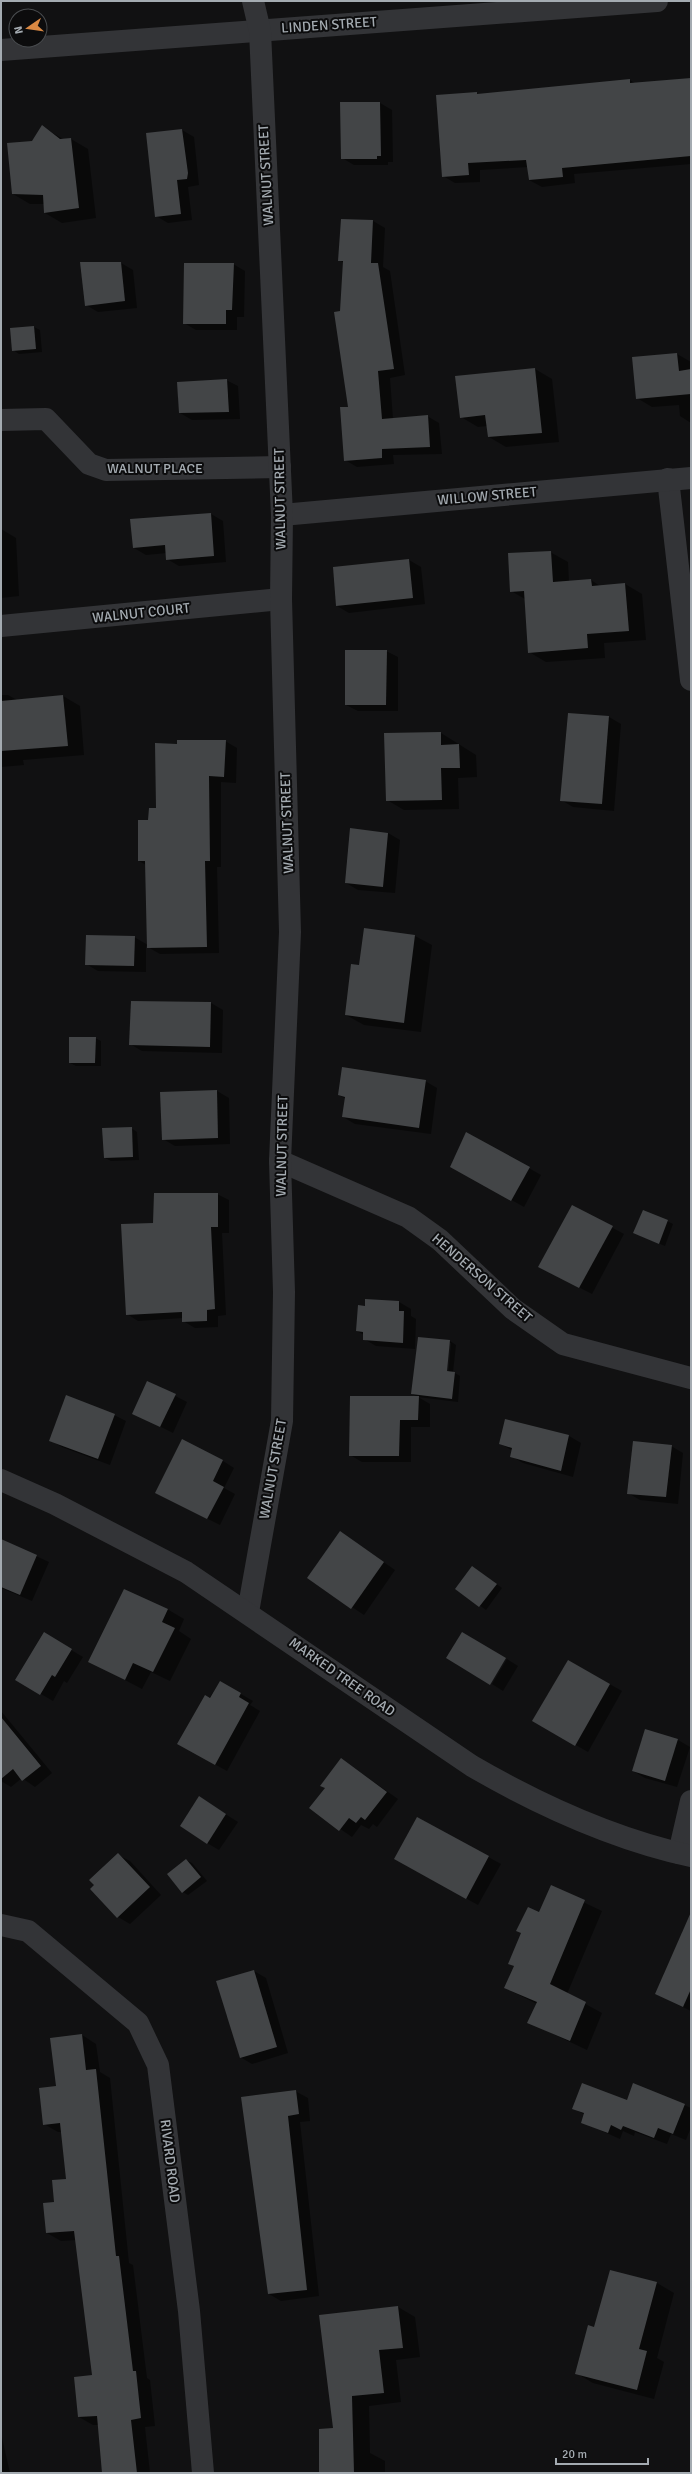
<svg xmlns="http://www.w3.org/2000/svg" width="692" height="2474" viewBox="0 0 692 2474" font-family="Signika,sans-serif">
	<style>
		.shadow { fill: #0007; fill-rule: evenodd }
		.building { fill: #434547 }
		.lines { fill: none; stroke-linecap: round; stroke-linejoin: round }
		.minor { stroke: #333437; stroke-width: 22 }
		.tertiary { stroke: #333437; stroke-width: 22 }
		.labels { text-anchor: middle; dominant-baseline: central; stroke-width: 4; stroke-linejoin: round; paint-order: stroke }
		.street-label { font-size: 14px; fill: #a4abb1; stroke: #0c0c0d }
	</style>
	<rect width="100%" height="100%" fill="#111112"/>
	<!-- shadow -->
	<g class="shadow">
		<path d="M691,79V164L574,174L575,183L542,187L529,180L528,167L480,170V182L455,183L443,176L476,93L480,95L630,80L636,84Z"/>
		<path d="M341,103H380L392,110L393,162H388V165H354L342,158Z"/>
		<path d="M42,127L63,139H71L88,149L96,218L62,223L45,213V204H30L13,194L33,142Z"/>
		<path d="M182,130L194,137L199,185L188,187L192,220L168,223L156,216Z"/>
		<path d="M373,221L385,228L383,267L390,271L405,375L390,378L393,419L427,416L439,423L442,454L393,455L394,464L357,467L345,460L349,408L341,312L344,263L339,260Z"/>
		<path d="M121,263L133,270L137,308L98,312L86,305Z"/>
		<path d="M233,264L245,271L244,317H237V330H196L184,323Z"/>
		<path d="M34,327L40,330L42,352L19,354L13,350Z"/>
		<path d="M677,354L691,362V423L680,416L679,405L652,407L637,398Z"/>
		<path d="M535,369L552,379L559,442L506,447L489,437L487,426L478,427L461,417Z"/>
		<path d="M226,380L238,386L240,419L192,420L180,413Z"/>
		<path d="M211,514L223,521L226,562L179,566L167,559V553L146,555L134,548Z"/>
		<path d="M1,529L16,538L19,596L1,598Z"/>
		<path d="M550,552L568,562L569,582L591,580L600,586L625,584L642,594L646,640L604,643L605,658L546,662L529,652L525,599L511,591Z"/>
		<path d="M409,560L421,567L425,604L349,613L337,606Z"/>
		<path d="M386,651L398,657V711H358L346,705Z"/>
		<path d="M1,695H8L17,700L63,696L80,706L84,755L23,760L24,765L1,767Z"/>
		<path d="M568,714L609,717L621,724L614,811L573,807L561,800Z"/>
		<path d="M441,733L476,755L477,777L458,778L459,809L404,810L387,800Z"/>
		<path d="M225,741L237,748L236,783L221,782V867H217L219,953L160,954L146,946V972L98,971L86,964L134,937L148,945L146,865L139,861L149,821L157,809L178,745Z"/>
		<path d="M388,833L400,840L395,893L358,890L346,883Z"/>
		<path d="M365,929L415,936L432,945L421,1032L364,1025L346,1015L360,966Z"/>
		<path d="M132,1002L211,1003L223,1010L222,1053L142,1051L130,1044Z"/>
		<path d="M95,1038L101,1041V1066H76L70,1063Z"/>
		<path d="M425,1081L437,1088L431,1134L355,1124L343,1117L346,1099L339,1095Z"/>
		<path d="M217,1091L229,1098L230,1144L175,1146L163,1139L161,1093Z"/>
		<path d="M131,1128L137,1132L139,1160L111,1161L105,1158Z"/>
		<path d="M467,1133L541,1175L524,1207L463,1173Z"/>
		<path d="M217,1194L229,1200V1233H222L226,1315L218,1316V1327L195,1328L183,1321V1318L138,1321L127,1314L154,1224Z"/>
		<path d="M572,1206L624,1234L592,1294L551,1273Z"/>
		<path d="M667,1221L673,1224L665,1246L634,1233Z"/>
		<path d="M399,1302L411,1309V1316L416,1319L415,1349L376,1346L364,1339V1335L357,1331L366,1307Z"/>
		<path d="M418,1338L450,1341L456,1345L453,1372L460,1376L458,1402L418,1397L430,1404V1427H411V1462H362L350,1455L418,1397L412,1394ZM449,1343H451L448,1376H446Z"/>
		<path d="M148,1382L187,1402L173,1433L133,1413Z"/>
		<path d="M114,1415L126,1421L110,1465L62,1447L50,1440Z"/>
		<path d="M569,1436L581,1443L573,1477L523,1463L511,1456L513,1451L501,1444Z"/>
		<path d="M671,1446L683,1453L678,1504L640,1500L628,1493Z"/>
		<path d="M223,1461L234,1468L224,1488L235,1494L220,1525L156,1493Z"/>
		<path d="M340,1532L395,1570L364,1615L308,1578Z"/>
		<path d="M1,1540L49,1562L32,1601L1,1588Z"/>
		<path d="M473,1567L502,1588L486,1610L457,1589Z"/>
		<path d="M167,1609L184,1619L179,1631L191,1639L170,1681L151,1672L142,1689L89,1661Z"/>
		<path d="M44,1634L83,1657L67,1683L64,1681L53,1701L17,1680Z"/>
		<path d="M507,1659L518,1666L503,1691L492,1684Z"/>
		<path d="M568,1661L622,1691L588,1752L534,1721Z"/>
		<path d="M220,1682L253,1701L250,1705L260,1711L227,1771L178,1744Z"/>
		<path d="M1,1711L52,1773L35,1787L22,1778L11,1787L1,1781Z"/>
		<path d="M678,1740L690,1747L677,1787L645,1778L633,1771Z"/>
		<path d="M341,1759L398,1799L377,1827L373,1824L369,1829L361,1825L352,1837L310,1808L326,1788Z"/>
		<path d="M211,1805L238,1822L219,1850L207,1843Z"/>
		<path d="M417,1818L501,1864L478,1905L407,1866Z"/>
		<path d="M118,1855L130,1861L161,1895L130,1924L118,1917Z"/>
		<path d="M186,1860L192,1863L207,1881L188,1895L183,1892Z"/>
		<path d="M551,1887L602,1911L567,1994L602,2013L587,2050L528,2022L537,2004L505,1988L515,1967L509,1963L522,1934L540,1913Z"/>
		<path d="M254,1971L266,1978L288,2053L252,2064L240,2057Z"/>
		<path d="M691,1981V2011L656,1994Z"/>
		<path d="M82,2035L96,2044L100,2072L110,2078L129,2263L133,2265L147,2378L150,2380L155,2426L145,2427L150,2473H103L99,2425H93L79,2417L93,2376L77,2240L61,2241L47,2233L55,2203L67,2180L62,2132H58L44,2124L57,2087Z"/>
		<path d="M634,2084L691,2108V2127L686,2140L671,2134L667,2144L635,2132L634,2136L623,2131L620,2139L582,2122L585,2115L573,2108L627,2101Z"/>
		<path d="M295,2091L308,2098L310,2121L300,2122L319,2296L281,2301L269,2294L242,2098Z"/>
		<path d="M611,2271L657,2283L674,2293L657,2358L664,2362L654,2399L593,2383L576,2373L595,2329Z"/>
		<path d="M398,2307L415,2317L420,2357L396,2360L401,2402L369,2406L370,2453L385,2461V2473H320L334,2429L320,2316Z"/>
		<path d="M1,2433L10,2473H1Z"/>
	</g>
	<!-- building -->
	<g class="building">
		<path d="M691,78V156L562,168L563,177L529,180L526,160L468,163L469,175L442,177L436,95L477,92V94L630,79V83Z"/>
		<path d="M340,102H380L381,156H377V159H341Z"/>
		<path d="M42,125L60,139L71,138L79,208L44,213L43,195L12,194L7,143L32,141Z"/>
		<path d="M182,129L188,173L187,179L177,180L181,214L155,217L146,133Z"/>
		<path d="M341,219L373,220L371,263H378L394,369L378,371L382,419L428,415L430,447L382,449V458L344,461L340,407H348L334,312L340,311L343,261H338Z"/>
		<path d="M80,262H121L125,301L85,306Z"/>
		<path d="M184,263H234L232,310H226V324H183Z"/>
		<path d="M34,326L36,349L12,351L10,328Z"/>
		<path d="M677,353L679,371L691,369V394L636,399L632,357Z"/>
		<path d="M535,368L542,433L488,437L485,415L460,418L455,376Z"/>
		<path d="M227,379L229,412L179,413L177,382Z"/>
		<path d="M211,513L214,556L166,560L165,545L133,548L130,519Z"/>
		<path d="M551,551L553,582L591,579L592,586L625,583L629,631L587,634L588,648L528,653L524,591L510,592L508,553Z"/>
		<path d="M409,559L413,598L336,606L333,567Z"/>
		<path d="M345,650H387L386,705H345Z"/>
		<path d="M63,695L68,746L1,751V701Z"/>
		<path d="M568,713L609,716L602,804L560,801Z"/>
		<path d="M441,732V745L459,744L460,768H441L442,800L386,801L384,733Z"/>
		<path d="M177,740H226L224,777L209,776L210,861H205L207,947L147,948L145,861H138V820H148L149,808H156L155,743L177,744Z"/>
		<path d="M350,828L388,833L383,887L345,883Z"/>
		<path d="M364,928L415,935L404,1023L345,1015L351,964L359,965Z"/>
		<path d="M86,935L135,936L134,966L85,965Z"/>
		<path d="M131,1001L211,1002L210,1047L129,1045Z"/>
		<path d="M69,1037H96L95,1063H69Z"/>
		<path d="M342,1067L426,1080L419,1128L342,1117L345,1097L338,1095Z"/>
		<path d="M217,1090L218,1138L162,1140L160,1092Z"/>
		<path d="M132,1127L133,1157L104,1158L102,1128Z"/>
		<path d="M466,1132L530,1167L511,1201L450,1167Z"/>
		<path d="M154,1193H218V1227H211L215,1309L207,1310V1321L182,1322V1312L126,1315L121,1224L153,1223Z"/>
		<path d="M572,1205L613,1226L579,1288L538,1267Z"/>
		<path d="M643,1210L668,1220L659,1244L633,1233Z"/>
		<path d="M365,1299L399,1301V1311H404L403,1343L363,1340V1332L356,1331L358,1305L365,1306Z"/>
		<path d="M418,1337L450,1340L447,1371L455,1372L452,1399L411,1394Z"/>
		<path d="M147,1381L176,1394L160,1427L132,1414Z"/>
		<path d="M66,1395L115,1414L98,1459L49,1441Z"/>
		<path d="M350,1396H419L418,1420H400L399,1456H349Z"/>
		<path d="M505,1419L569,1435L561,1471L510,1457L512,1448L499,1444Z"/>
		<path d="M182,1439L223,1460L213,1481L224,1487L207,1519L155,1493Z"/>
		<path d="M633,1441L672,1445L666,1497L627,1494Z"/>
		<path d="M340,1531L384,1562L351,1609L307,1578Z"/>
		<path d="M1,1539L37,1555L20,1595L1,1587Z"/>
		<path d="M472,1566L497,1584L479,1607L455,1589Z"/>
		<path d="M124,1589L168,1609L162,1622L175,1628L153,1672L133,1663L125,1680L88,1662Z"/>
		<path d="M44,1632L72,1649L55,1677L52,1675L40,1695L15,1680Z"/>
		<path d="M462,1632L506,1658L490,1685L446,1658Z"/>
		<path d="M568,1660L610,1684L575,1746L532,1721Z"/>
		<path d="M220,1681L241,1693L239,1697L249,1703L215,1765L177,1744L205,1695L210,1698Z"/>
		<path d="M1,1717L41,1766L22,1781L13,1769L1,1779Z"/>
		<path d="M645,1729L678,1739L665,1781L632,1771Z"/>
		<path d="M341,1758L387,1792L365,1820L361,1817L356,1823L349,1818L339,1831L309,1808L325,1788L320,1786Z"/>
		<path d="M199,1796L226,1814L207,1844L180,1826Z"/>
		<path d="M417,1817L489,1856L466,1899L394,1859Z"/>
		<path d="M118,1853L150,1887L117,1918L90,1889L94,1885L89,1880Z"/>
		<path d="M186,1859L201,1877L182,1893L167,1874Z"/>
		<path d="M551,1885L585,1900L550,1984L586,2002L570,2041L527,2023L537,2002L504,1988L514,1966L508,1964L521,1933L516,1931L528,1907L539,1912Z"/>
		<path d="M691,1912V1989L683,2007L655,1994Z"/>
		<path d="M254,1970L277,2047L240,2058L216,1981Z"/>
		<path d="M82,2034L86,2070L96,2069L116,2256H119L133,2371H136L141,2418L131,2420L137,2473H102L97,2416L78,2417L74,2377L92,2375L74,2231L46,2233L43,2203L54,2202L52,2180L66,2179L60,2123L43,2125L39,2088L56,2086L50,2038Z"/>
		<path d="M582,2083L627,2100L633,2083L685,2104L673,2134L658,2128L654,2138L623,2126L621,2130L611,2125L608,2133L581,2123L584,2113L572,2109Z"/>
		<path d="M296,2090L299,2114L288,2116L307,2290L268,2294L241,2097Z"/>
		<path d="M610,2270L657,2282L639,2349L647,2351L637,2390L575,2374L588,2325L594,2327Z"/>
		<path d="M398,2306L403,2348L379,2350L384,2393L352,2396L354,2473H319V2429L333,2428L319,2315Z"/>
	</g>
	<g class="lines">
		<!-- minor -->
		<g class="minor">
			<path d="M1,50L657,1"/>
			<path d="M1,420L46,419L89,464L106,470L280,467"/>
			<path d="M668,479L691,680"/>
			<path d="M282,515L691,478"/>
			<path d="M1,626L281,599"/>
			<path d="M280,1161L408,1217L440,1240L513,1309L563,1344L691,1378"/>
			<path d="M248,1612L282,1421L284,1292L280,1161L290,932L281,599L282,515L260,31L253,1"/>
			<path d="M679,1853L691,1801"/>
			<path d="M1,1925L28,1931L138,2023L158,2065L189,2311L203,2473"/>
		</g>
		<!-- tertiary -->
		<path class="tertiary" d="M1,1480L55,1504L186,1572L472,1766C541,1806 613,1839 691,1856"/>
	</g>
	<g class="labels">
		<!-- street labels -->
		<g class="street-label">
			<text transform="translate(329 25) rotate(-4)">LINDEN STREET</text>
			<text transform="translate(266 175) rotate(-93)">WALNUT STREET</text>
			<text x="155" y="468">WALNUT PLACE</text>
			<text transform="translate(487 496) rotate(-5)">WILLOW STREET</text>
			<text transform="translate(280 499) rotate(-91)">WALNUT STREET</text>
			<text transform="translate(141 613) rotate(-6)">WALNUT COURT</text>
			<text transform="translate(287 823) rotate(-92)">WALNUT STREET</text>
			<text transform="translate(282 1146) rotate(-89)">WALNUT STREET</text>
			<text transform="translate(482 1278) rotate(41)">HENDERSON STREET</text>
			<text transform="translate(273 1469) rotate(-80)">WALNUT STREET</text>
			<text transform="translate(342 1677) rotate(35)">MARKED TREE ROAD</text>
			<text transform="translate(170 2161) rotate(83)">RIVARD ROAD</text>
		</g>
	</g>
	<!-- border -->
	<rect width="692" height="2474" fill="none" stroke="#a4abb1" stroke-width="4"/>
	<!-- north arrow -->
	<g transform="translate(28 28) rotate(257)"><circle r="19" fill="#0c0c0d" stroke="#494c4f"/>
	<path d="M0-3L7 15L0 10L-7 15Z" fill="#d98843"/>
	<text y="-6" font-size="11" font-weight="bold" text-anchor="middle" fill="#a4abb1">N</text>
	</g>
	<!-- scale -->
	<path d="M556 2458v6h92v-6" fill="none" stroke="#a4abb1" stroke-width="2"/>
	<text x="562" y="2458" font-size="12" fill="#a4abb1" stroke="#0c0c0d" stroke-width="3" paint-order="stroke">20 m</text>
</svg>
